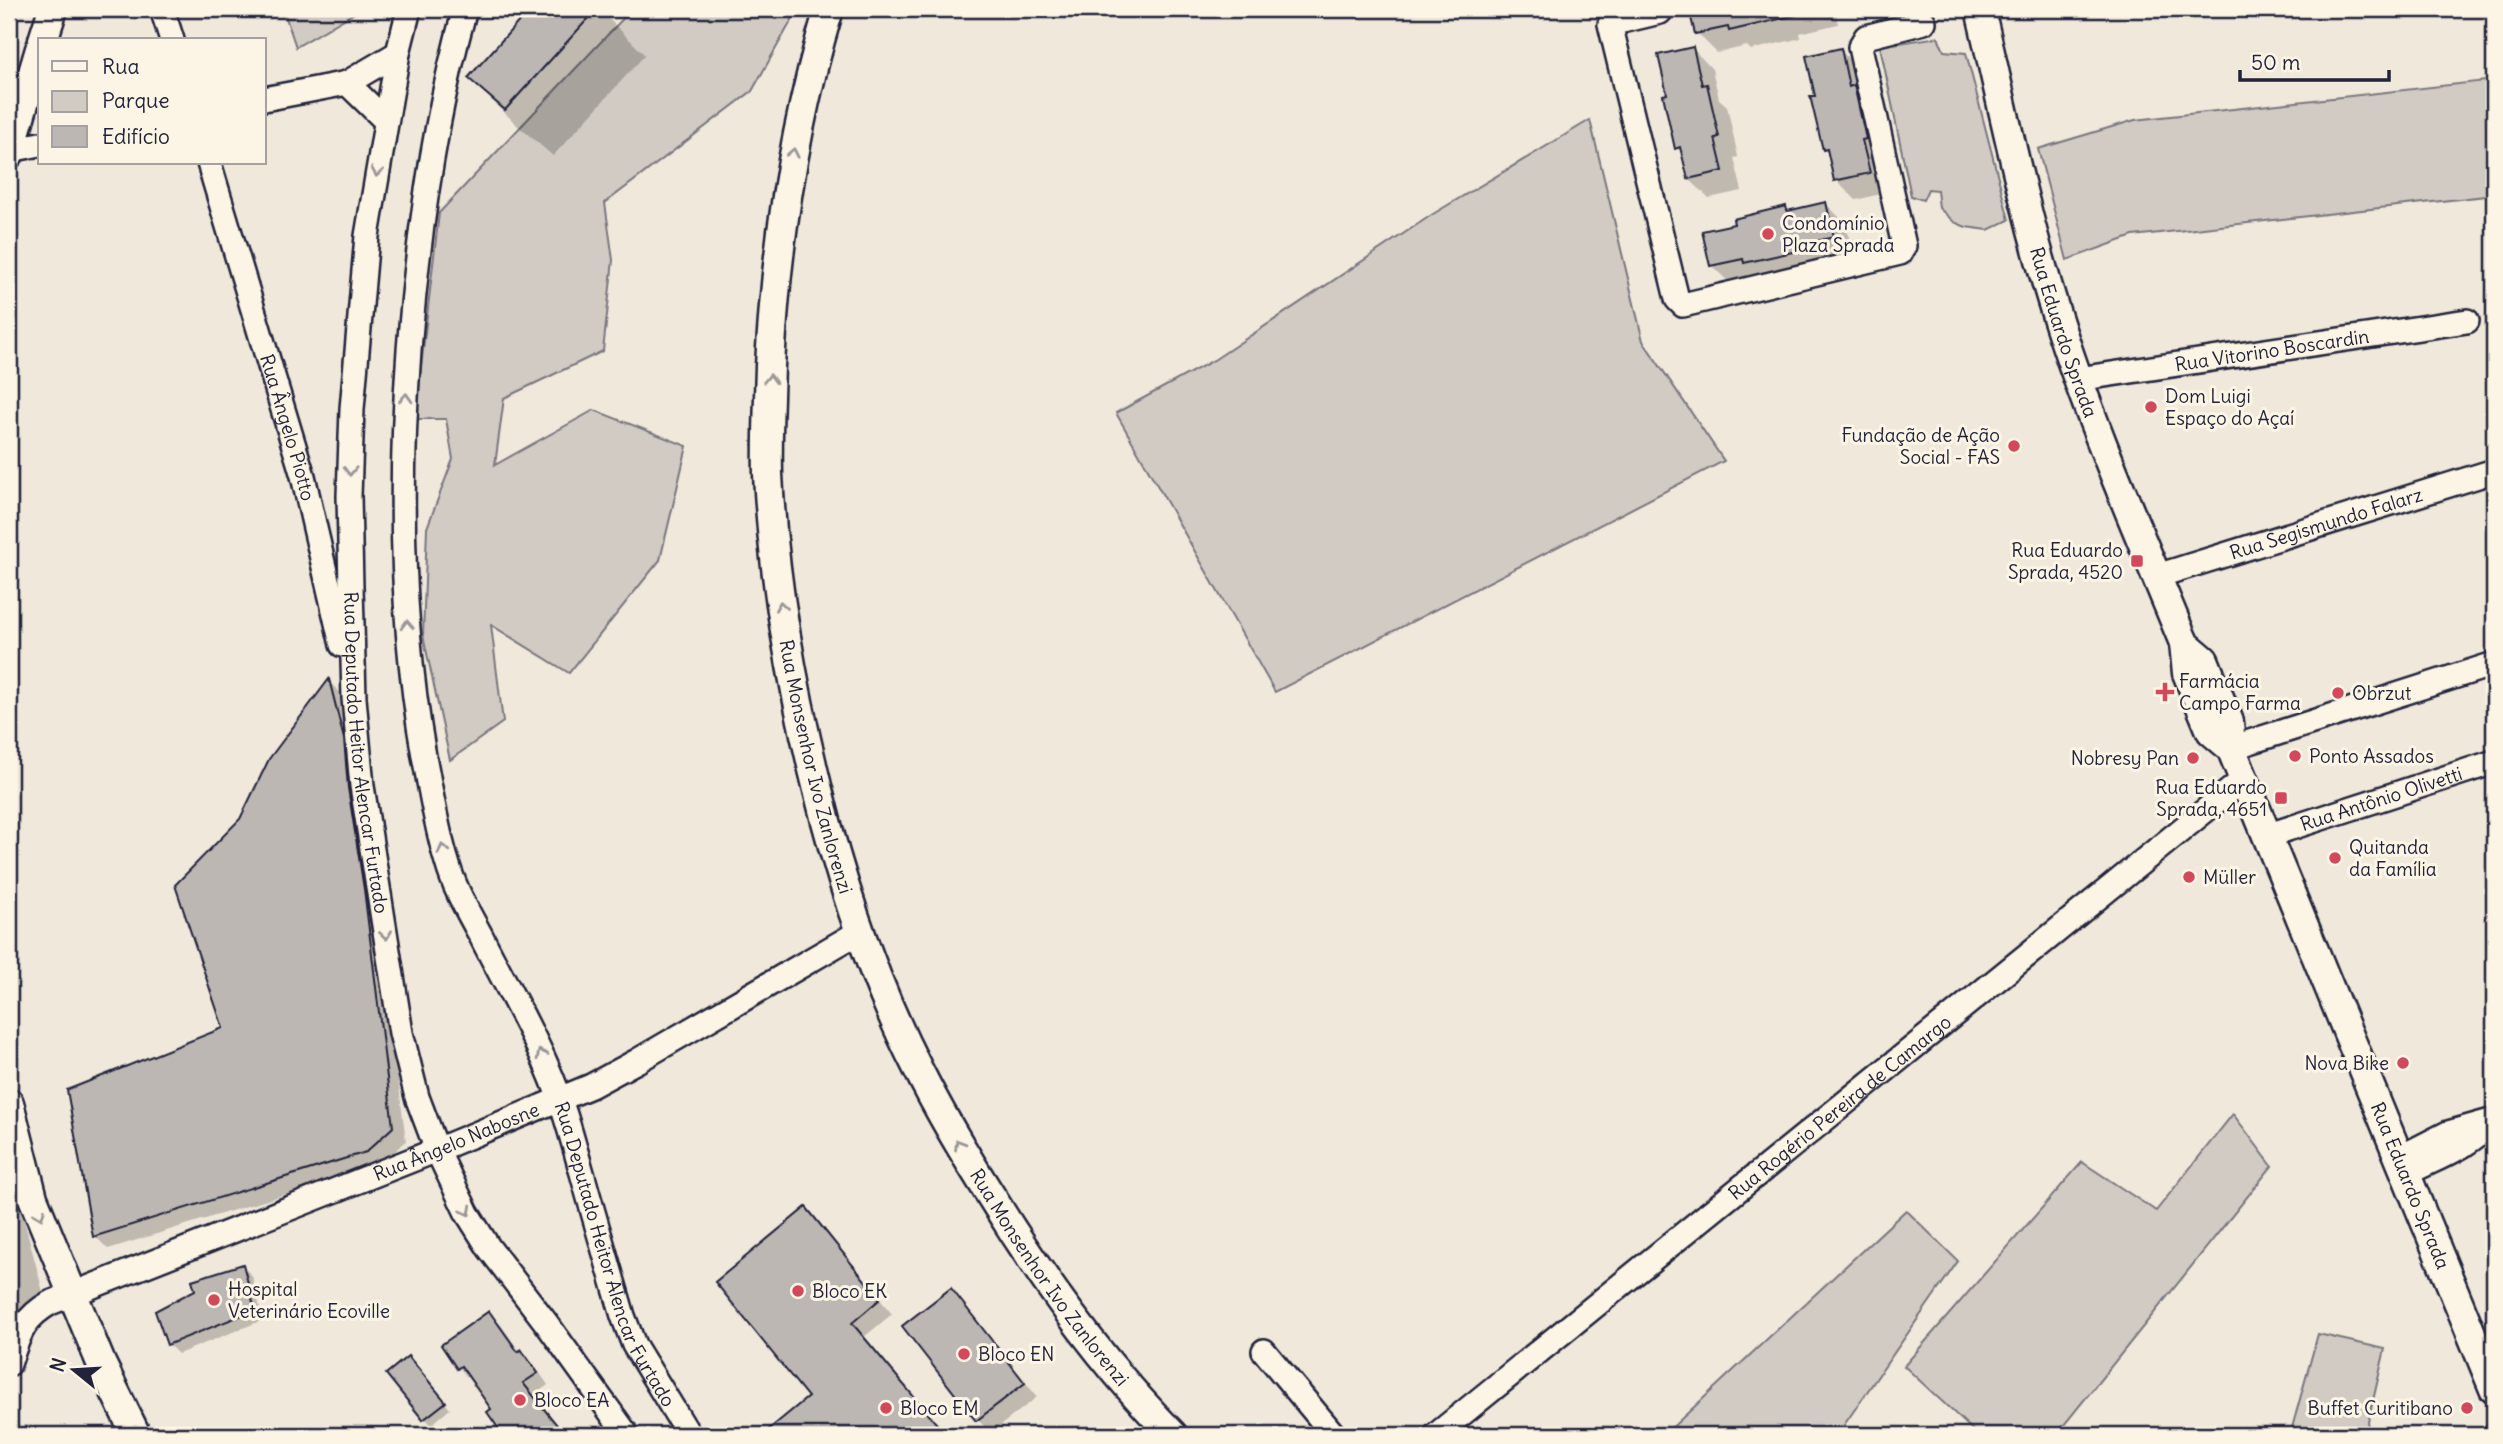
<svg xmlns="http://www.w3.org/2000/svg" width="2503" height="1444" viewBox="0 0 2503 1444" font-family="Delius,sans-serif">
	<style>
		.green { fill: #d1cbc3; stroke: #7a767f; stroke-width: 2 }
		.shadow { fill: #0003 }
		.building { fill: #bcb7b3; stroke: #22223b; stroke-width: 2 }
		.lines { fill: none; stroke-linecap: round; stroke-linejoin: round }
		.minor-casing { stroke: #22223b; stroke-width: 28 }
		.major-casing { stroke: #22223b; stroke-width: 33 }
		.minor { stroke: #fcf5e5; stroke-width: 23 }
		.major { stroke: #fcf5e5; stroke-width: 28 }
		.oneway { stroke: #9a9698 }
		.poi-dot { fill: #d1495b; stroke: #fcf5e5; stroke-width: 2.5 }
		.labels { text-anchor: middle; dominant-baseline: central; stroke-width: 6; stroke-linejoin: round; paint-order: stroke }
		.poi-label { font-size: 19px; fill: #22223b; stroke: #fcf5e5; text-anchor: start }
		.street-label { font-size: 19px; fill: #22223b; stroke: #fcf5e5 }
	</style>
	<rect width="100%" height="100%" fill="#efe8db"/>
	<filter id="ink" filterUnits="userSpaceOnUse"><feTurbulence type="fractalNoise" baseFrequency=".0143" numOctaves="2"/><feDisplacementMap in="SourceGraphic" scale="14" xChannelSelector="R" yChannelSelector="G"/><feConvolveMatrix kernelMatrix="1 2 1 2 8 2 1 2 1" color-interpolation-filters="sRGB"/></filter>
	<g filter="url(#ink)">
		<!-- green -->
		<g class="green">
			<path d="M283,9H361L296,47Z"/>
			<path d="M632,9H798L752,91L605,203L613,260L603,351L504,398L495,465L594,410L687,446L660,560L569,673L491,625L503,722L450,760L423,635L427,528L453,459L446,419H415L439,213Z"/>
			<path d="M1938,37L1944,51L1966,53L2009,220L1988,230L1966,227L1954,222L1939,208L1937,190L1928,189L1923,200L1911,196L1880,46Z"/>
			<path d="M2494,80V195L2133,236L2067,260L2038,149L2135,120Z"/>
			<path d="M1590,120L1643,341L1724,461L1275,692L1116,413L1214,360L1433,214Z"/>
			<path d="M2233,1114L2272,1166L2056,1435H1978L1904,1366L2082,1162L2156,1211Z"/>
			<path d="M1906,1210L1958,1261L1837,1435H1664Z"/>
			<path d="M2318,1334L2385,1349L2365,1435H2290Z"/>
		</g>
		<!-- shadow -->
		<g class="shadow">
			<path d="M532,9H599L645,55L553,156L517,125L470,78Z"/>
			<path d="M1691,9H1835L1838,24L1800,33L1801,38L1751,50L1747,46L1717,53L1697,33Z"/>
			<path d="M1693,49L1712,69L1719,99L1727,106L1738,157L1734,158L1742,191L1709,198L1689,179L1684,154L1677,148L1669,96Z"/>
			<path d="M1840,50L1860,70L1889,192L1856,200L1836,180L1830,155L1824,149L1817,97Z"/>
			<path d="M1826,204L1846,224L1853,257L1732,285L1712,266L1737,225L1786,208L1789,212Z"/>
			<path d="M329,682L342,694L356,754L406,1141L380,1165L108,1249L95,1236L225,1029L241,820Z"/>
			<path d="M9,1162L43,1292L9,1373Z"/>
			<path d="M806,1210L892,1314L864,1337L946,1435H770L768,1433L810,1397Z"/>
			<path d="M242,1266L252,1276L263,1320L178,1354L168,1344Z"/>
			<path d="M951,1290L964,1303L1037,1397L991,1433L978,1420L904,1327Z"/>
			<path d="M489,1313L501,1325L520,1352L533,1363L548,1385L534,1395L565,1435H505L490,1413L493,1410L459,1367Z"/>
			<path d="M414,1365L450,1409L431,1425L389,1375Z"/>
		</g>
		<!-- building -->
		<g class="building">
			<path d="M530,9H597L505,110L468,78Z"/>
			<path d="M1689,9H1795L1796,15L1729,31L1728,27L1695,34Z"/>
			<path d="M1693,47L1702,85L1707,84L1719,137L1715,138L1723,171L1688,179L1680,147L1675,149L1663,95L1667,94L1658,55Z"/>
			<path d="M1841,48L1849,87L1854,85L1866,139L1862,140L1870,173L1834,181L1827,149L1823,150L1810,96H1815L1806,56Z"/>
			<path d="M1826,202L1834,237L1796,246L1797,251L1744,263L1743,259L1710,266L1702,231L1734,224L1733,219L1786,206L1787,211Z"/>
			<path d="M329,679L344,739L348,788L364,889L393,1127L366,1152L93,1237L67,1090L223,1028L175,885L240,819L269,759Z"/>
			<path d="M806,1207L880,1299L852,1323L946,1435H762L808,1397L715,1282Z"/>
			<path d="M243,1264L255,1310L167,1345L155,1311L195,1290L192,1280Z"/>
			<path d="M951,1288L1025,1383L976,1421L902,1326Z"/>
			<path d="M489,1311L518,1352L521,1349L538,1373L523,1383L565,1435H503L487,1412L491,1409L461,1366L457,1369L441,1345Z"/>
			<path d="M408,1356L446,1402L423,1420L386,1374Z"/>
		</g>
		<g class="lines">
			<!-- minor casing -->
			<g class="minor-casing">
				<g id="minor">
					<path d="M162,9L172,40"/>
					<path id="s1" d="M409,9L398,53L367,236L352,409L349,496L351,587L354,698L362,786L401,1033L417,1097L437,1150L467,1213L489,1248L547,1324L627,1435"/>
					<path id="s2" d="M465,9C434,120 418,235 409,350C399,486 400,622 424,756C431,791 436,827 447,862C454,888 468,912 481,936C503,980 529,1024 548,1069C563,1103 572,1138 582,1173C595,1220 609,1268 623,1316L634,1345L689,1435"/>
					<path d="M1660,12L1610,24L1677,299L1683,305L1900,253L1904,246L1860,47L1866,37L1924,22"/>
					<path d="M347,83L386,121"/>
					<path d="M264,99L347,83L398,53"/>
					<path d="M10,150L40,144"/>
					<path id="s3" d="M209,163L303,476L342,645"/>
					<path id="s4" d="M2078,379L2467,321"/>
					<path id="s5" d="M2157,576L2494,471"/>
					<path d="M2231,748L2494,664"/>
					<path id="s6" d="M2266,836L2494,762"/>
					<path d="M2399,1158L2448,1133L2494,1120"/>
					<path d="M2406,1174C2436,1158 2469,1148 2491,1122"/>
					<path d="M1264,1351L1334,1435"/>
					<path id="s7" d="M9,1364C19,1335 22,1319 50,1303L437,1150L591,1086L637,1061L859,932"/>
					<path id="s8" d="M1436,1435L2244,779"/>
				</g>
			</g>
			<!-- major casing -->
			<g class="major-casing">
				<g id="major">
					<path id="s9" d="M829,9C794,126 776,244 770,366C769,402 767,438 768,474C773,579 792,684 817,786C841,884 872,979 918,1069C940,1113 965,1155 991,1196C1043,1281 1103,1364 1173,1435"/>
					<path id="s10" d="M1980,9C2004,112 2025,216 2057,317C2092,428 2140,535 2184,643L2187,673L2211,731L2231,748"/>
					<path d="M43,40L53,9"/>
					<path d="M9,154L40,49"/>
					<path id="s11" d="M2184,643L2204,660L2229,722L2231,748L2494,1389"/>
					<path d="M9,1103L33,1198L101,1363L136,1435"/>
				</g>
			</g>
			<!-- minor -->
			<use href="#minor" class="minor"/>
			<!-- major -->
			<use href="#major" class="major"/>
		</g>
		<!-- one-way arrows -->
		<defs><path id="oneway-chevron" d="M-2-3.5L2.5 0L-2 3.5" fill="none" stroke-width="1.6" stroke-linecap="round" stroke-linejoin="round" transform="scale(1.75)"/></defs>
		<g class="oneway">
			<use href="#oneway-chevron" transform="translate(793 153) rotate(-79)"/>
			<use href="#oneway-chevron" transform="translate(377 172) rotate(99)"/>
			<use href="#oneway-chevron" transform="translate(770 379) rotate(-88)"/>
			<use href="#oneway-chevron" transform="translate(406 398) rotate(-87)"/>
			<use href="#oneway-chevron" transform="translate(350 471) rotate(91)"/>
			<use href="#oneway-chevron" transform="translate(781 606) rotate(-98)"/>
			<use href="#oneway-chevron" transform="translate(407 625) rotate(-93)"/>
			<use href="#oneway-chevron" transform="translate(443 849) rotate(-105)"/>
			<use href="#oneway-chevron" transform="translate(386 935) rotate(82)"/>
			<use href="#oneway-chevron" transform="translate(541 1054) rotate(-116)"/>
			<use href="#oneway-chevron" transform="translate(959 1144) rotate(-121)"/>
			<use href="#oneway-chevron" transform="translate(467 1211) rotate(62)"/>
			<use href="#oneway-chevron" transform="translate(40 1215) rotate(68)"/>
		</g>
	</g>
	<!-- markers -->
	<g class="poi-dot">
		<circle cx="1768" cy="234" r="7"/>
		<circle cx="2151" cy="407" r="7"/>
		<circle cx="2014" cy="446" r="7"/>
		<rect x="2130" y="554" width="14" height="14" rx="3.5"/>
		<path d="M2161.5 681.5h7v7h7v7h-7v7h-7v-7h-7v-7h7z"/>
		<circle cx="2338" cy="693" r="7"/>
		<circle cx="2295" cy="756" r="7"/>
		<circle cx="2193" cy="758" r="7"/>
		<rect x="2274" y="791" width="14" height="14" rx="3.5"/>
		<circle cx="2335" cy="858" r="7"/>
		<circle cx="2189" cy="877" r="7"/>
		<circle cx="2403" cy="1063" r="7"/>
		<circle cx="798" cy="1291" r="7"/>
		<circle cx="214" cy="1300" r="7"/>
		<circle cx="964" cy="1354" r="7"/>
		<circle cx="520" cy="1400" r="7"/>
		<circle cx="886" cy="1408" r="7"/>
		<circle cx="2467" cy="1408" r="7"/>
	</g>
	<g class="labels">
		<!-- poi labels -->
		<g class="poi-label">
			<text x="1782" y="223">Condomínio<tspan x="1782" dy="22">Plaza Sprada</tspan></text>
			<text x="2165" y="396">Dom Luigi<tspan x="2165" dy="22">Espaço do Açaí</tspan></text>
			<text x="2000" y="435" text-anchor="end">Fundação de Ação<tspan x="2000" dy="22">Social - FAS</tspan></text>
			<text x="2123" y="550" text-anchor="end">Rua Eduardo<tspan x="2123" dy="22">Sprada, 4520</tspan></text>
			<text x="2179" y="681">Farmácia<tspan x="2179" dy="22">Campo Farma</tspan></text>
			<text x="2352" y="693">Obrzut</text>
			<text x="2309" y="756">Ponto Assados</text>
			<text x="2179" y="758" text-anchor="end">Nobresy Pan</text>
			<text x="2267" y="787" text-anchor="end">Rua Eduardo<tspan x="2267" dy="22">Sprada, 4651</tspan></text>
			<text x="2349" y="847">Quitanda<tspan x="2349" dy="22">da Família</tspan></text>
			<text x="2203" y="877">Müller</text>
			<text x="2389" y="1063" text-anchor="end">Nova Bike</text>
			<text x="228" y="1289">Hospital<tspan x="228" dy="22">Veterinário Ecoville</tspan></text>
			<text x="812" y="1291">Bloco EK</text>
			<text x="978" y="1354">Bloco EN</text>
			<text x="534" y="1400">Bloco EA</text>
			<text x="900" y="1408">Bloco EM</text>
			<text x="2453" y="1408" text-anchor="end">Buffet Curitibano</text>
		</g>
		<!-- street labels -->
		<g class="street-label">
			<text stroke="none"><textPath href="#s10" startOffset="334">Rua Eduardo Sprada</textPath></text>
			<text stroke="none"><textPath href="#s4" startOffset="196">Rua Vitorino Boscardin</textPath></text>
			<text stroke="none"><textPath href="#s3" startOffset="276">Rua Ângelo Piotto</textPath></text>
			<text stroke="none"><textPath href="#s5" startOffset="177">Rua Segismundo Falarz</textPath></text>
			<text stroke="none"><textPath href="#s1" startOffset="749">Rua Deputado Heitor Alencar Furtado</textPath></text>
			<text stroke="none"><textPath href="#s9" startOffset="768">Rua Monsenhor Ivo Zanlorenzi</textPath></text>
			<text stroke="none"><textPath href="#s6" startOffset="121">Rua Antônio Olivetti</textPath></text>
			<text stroke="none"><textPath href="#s8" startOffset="520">Rua Rogério Pereira de Camargo</textPath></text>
			<text stroke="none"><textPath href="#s7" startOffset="513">Rua Ângelo Nabosne</textPath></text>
			<text stroke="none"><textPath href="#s11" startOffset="592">Rua Eduardo Sprada</textPath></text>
			<text stroke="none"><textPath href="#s2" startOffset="1290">Rua Deputado Heitor Alencar Furtado</textPath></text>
			<text stroke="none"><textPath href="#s9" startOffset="1335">Rua Monsenhor Ivo Zanlorenzi</textPath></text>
		</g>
	</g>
	<!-- margin -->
	<rect width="2503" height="1444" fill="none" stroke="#fcf5e5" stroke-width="35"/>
	<rect x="18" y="18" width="2468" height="1409" fill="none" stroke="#22223b" stroke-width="2.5" filter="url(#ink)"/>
	<!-- legend -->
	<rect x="38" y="38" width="228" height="126" fill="#fcf5e5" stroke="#a5a1a1" stroke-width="2"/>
	<rect x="52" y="61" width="35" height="10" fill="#fcf5e5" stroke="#a5a1a1" stroke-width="2"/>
	<text x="102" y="74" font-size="21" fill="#22223b">Rua</text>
	<rect x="52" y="91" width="35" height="21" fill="#d1cbc3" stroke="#a5a1a1" stroke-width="2"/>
	<text x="102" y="108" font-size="21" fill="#22223b">Parque</text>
	<rect x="52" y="126" width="35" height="21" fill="#bcb7b3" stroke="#a5a1a1" stroke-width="2"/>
	<text x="102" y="144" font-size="21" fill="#22223b">Edifício</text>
	<!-- north arrow -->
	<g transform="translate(74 1370) rotate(288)" stroke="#fcf5e5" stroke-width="5" paint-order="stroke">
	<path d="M0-5L12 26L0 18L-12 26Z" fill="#22223b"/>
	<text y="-10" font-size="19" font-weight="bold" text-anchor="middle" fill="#22223b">N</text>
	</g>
	<!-- scale -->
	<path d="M2240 70v10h149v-10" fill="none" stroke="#22223b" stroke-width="3.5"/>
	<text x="2251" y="70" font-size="21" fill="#22223b" stroke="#fcf5e5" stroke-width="5" paint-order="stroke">50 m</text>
</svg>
